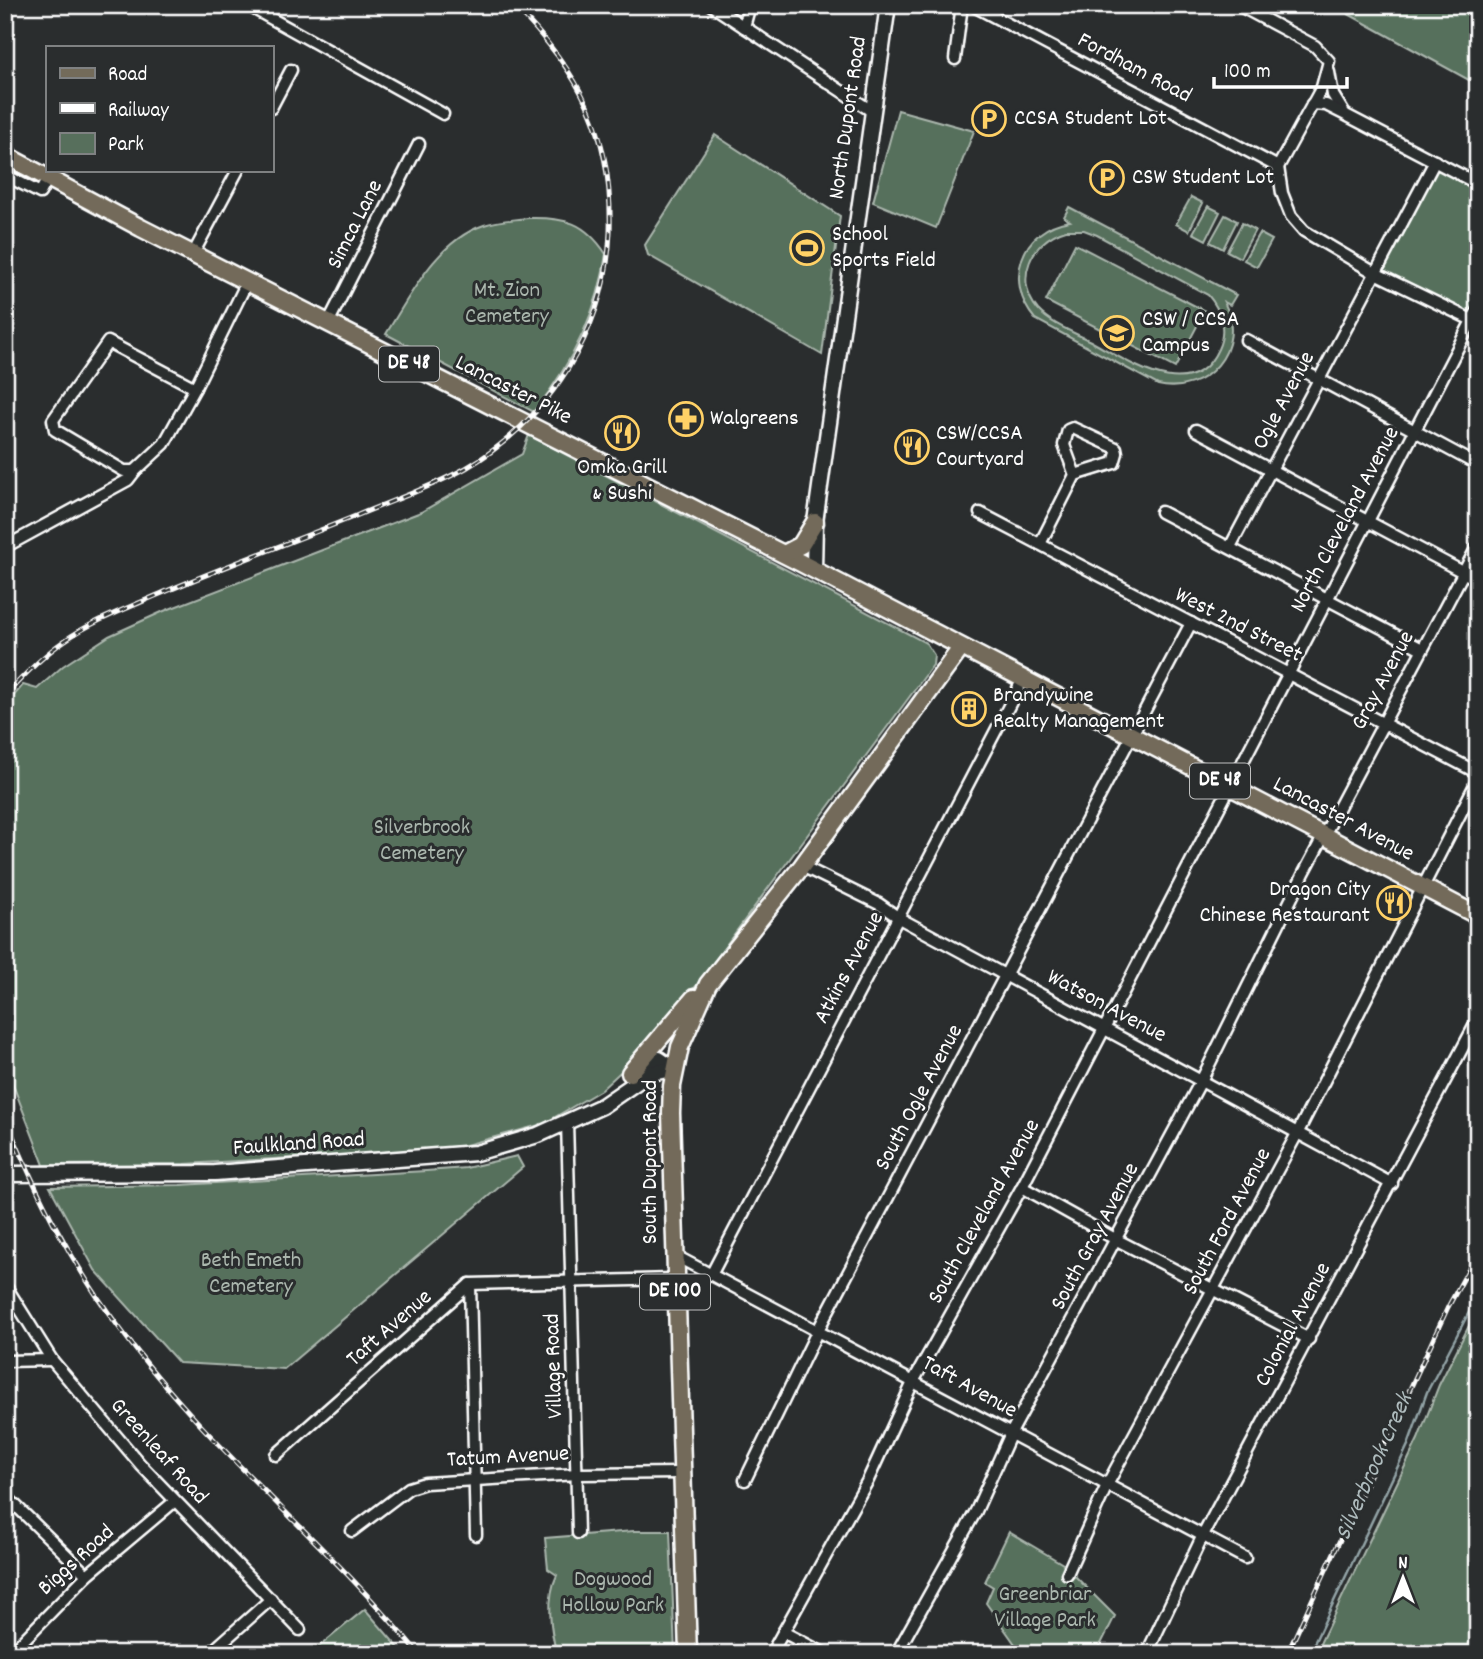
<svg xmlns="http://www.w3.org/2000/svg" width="1483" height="1659" viewBox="0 0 1483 1659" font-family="Dekko,sans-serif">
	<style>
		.green { fill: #576f5c; stroke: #abb7ae; stroke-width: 2; fill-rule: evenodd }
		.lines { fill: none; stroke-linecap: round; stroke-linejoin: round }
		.stream { stroke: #93a4a7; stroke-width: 2.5 }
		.street-casing { stroke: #fff; stroke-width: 15 }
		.secondary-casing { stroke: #fff; stroke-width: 19 }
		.primary-casing { stroke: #fff; stroke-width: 21 }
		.street { stroke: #2a2d2e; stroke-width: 10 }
		.secondary { stroke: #2a2d2e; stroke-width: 14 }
		.primary { stroke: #736b5a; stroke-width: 16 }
		.rail-casing { stroke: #fff; stroke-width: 5 }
		.rail { stroke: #2a2d2e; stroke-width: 2.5; stroke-dasharray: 8; stroke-linecap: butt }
		.labels { text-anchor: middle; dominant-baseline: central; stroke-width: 6; stroke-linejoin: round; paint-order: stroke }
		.shield { fill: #2a2d2e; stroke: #bfc0c0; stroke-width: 2 }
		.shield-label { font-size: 21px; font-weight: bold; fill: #fff }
		.street-label { font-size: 23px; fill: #fff; stroke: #2a2d2e }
		.poi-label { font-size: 23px; fill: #fff; stroke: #2a2d2e; text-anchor: start }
		.park-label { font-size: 23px; fill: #abb7ae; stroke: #2a2d2e }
		.water-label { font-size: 24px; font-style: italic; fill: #aebbbd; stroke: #2a2d2e }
	</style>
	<rect width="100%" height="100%" fill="#2a2d2e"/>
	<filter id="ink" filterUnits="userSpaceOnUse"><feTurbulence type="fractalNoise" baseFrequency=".0143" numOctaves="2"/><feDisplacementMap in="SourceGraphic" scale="14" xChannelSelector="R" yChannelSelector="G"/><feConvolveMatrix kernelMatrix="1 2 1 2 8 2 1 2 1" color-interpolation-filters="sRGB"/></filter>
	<g filter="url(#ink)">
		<!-- green -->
		<g class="green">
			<path d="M1332,5H1478V85Z"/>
			<path d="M898,110L974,131L936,228L873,202Z"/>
			<path d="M715,135L840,216L822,355L648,255L645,245Z"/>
			<path d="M1435,161L1478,184V323L1375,273Z"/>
			<path d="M1191,197L1203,203L1189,231L1176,224Z"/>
			<path d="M1208,206L1220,212L1206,240L1193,233Z"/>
			<path d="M1069,207L1236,295L1230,305L1224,302C1248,348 1206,396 1158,385L1035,319C1003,282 1021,228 1070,221L1064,217ZM1066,230H1084L1097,235L1208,295C1221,310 1227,330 1218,349C1192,407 1129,362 1094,343C1076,333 1052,325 1038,310C1013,280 1031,240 1066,230Z"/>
			<path d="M1225,215L1237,221L1223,249L1210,242Z"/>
			<path d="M528,218C565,217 585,222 606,254C598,313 571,365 534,412L386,334C411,294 437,241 484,225C498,220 513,220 528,218Z"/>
			<path d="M1242,223L1255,230L1240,258L1227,251Z"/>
			<path d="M1259,233L1272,240L1257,267L1244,260Z"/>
			<path d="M1075,244L1205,311L1175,368L1046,301Z"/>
			<path d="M529,435L926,643L934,655L933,665L659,1036L601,1090L543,1124L451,1149L185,1164L44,1165L5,1064V706L23,685L37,689L63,666L109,636L164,611L421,512L522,454Z"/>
			<path d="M517,1156L523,1167L284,1369L179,1363L95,1270L50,1187L180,1185L426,1171L466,1168Z"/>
			<path d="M1478,1308V1654H1315L1418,1439L1439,1385Z"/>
			<path d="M634,1531H670L675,1654H557C550,1630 546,1598 557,1575L548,1569L545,1538Z"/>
			<path d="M1009,1532L1063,1564L1115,1616L1096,1654H1022L986,1603L993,1587L985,1582Z"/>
			<path d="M365,1609L404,1654H310Z"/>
		</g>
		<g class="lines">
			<!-- stream -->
			<path class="stream" d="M1309,1654L1408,1445L1427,1392L1478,1295"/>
			<!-- street casing -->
			<g class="street-casing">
				<g id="street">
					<path d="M247,5L443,114"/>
					<path d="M711,5L873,112"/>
					<path d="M972,5L1278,167"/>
					<path d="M1238,5L1315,46L1329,61L1322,87L1278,167"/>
					<path d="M744,27L750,5"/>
					<path d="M955,59L962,5"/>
					<path d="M1329,72L1333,95L1344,113"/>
					<path d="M1312,104L1326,105L1344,114L1478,184"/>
					<path d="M271,108L291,70"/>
					<path d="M1278,167L1282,193L1291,216L1304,231L1375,273L1476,322"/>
					<path d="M5,175L40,193L48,178"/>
					<path d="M193,254L238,170"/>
					<path d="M328,323L419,144"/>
					<path d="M1246,340L1478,465"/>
					<path d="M108,342L195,388L164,444L135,471H124L55,430L53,420Z"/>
					<path d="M195,388L247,282"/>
					<path d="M1196,430L1478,580"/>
					<path d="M1161,512L1422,649"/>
					<path d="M980,513L1478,773"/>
					<path d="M1040,544L1075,475L1064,445L1068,430L1073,428L1116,448L1117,453L1114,463L1075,475"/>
					<path d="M5,547L128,480L135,471"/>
					<path d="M1230,547L1435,161"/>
					<path d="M802,866L879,904L899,918L1392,1184"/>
					<path d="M567,1121L578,1533"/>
					<path d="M1022,1187L1117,1240L1309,1339"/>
					<path d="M674,1255L1245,1558"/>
					<path d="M711,1275L1023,679"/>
					<path d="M470,1284L476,1535"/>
					<path d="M5,1285L52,1360L141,1465L300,1630"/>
					<path d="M5,1361L52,1360"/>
					<path d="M276,1455L470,1284L674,1279"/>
					<path d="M745,1480L817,1332L1191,623"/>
					<path d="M5,1495L87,1575"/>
					<path d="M352,1531L409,1488L425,1483L578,1474L682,1473"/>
					<path d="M1067,1574L1107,1485L1298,1132L1478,779"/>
					<path d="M783,1632L825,1654"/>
					<path d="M1148,1651L1203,1535L1478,1019"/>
					<path d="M10,1654L87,1575L175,1501"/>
					<path d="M209,1654L271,1599"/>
					<path d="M771,1654L868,1480L914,1380L1022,1187L1478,309"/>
					<path d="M896,1654L976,1511L1011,1433L1202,1079L1304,873L1478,545"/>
				</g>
			</g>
			<!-- secondary casing -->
			<g class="secondary-casing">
				<g id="secondary">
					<path d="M814,570L815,522L888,5"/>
					<path d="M635,1069L659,1059L674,1069"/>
					<path d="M5,1174L215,1173L476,1153L538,1135L602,1106L650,1073L674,1069"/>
				</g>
			</g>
			<!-- primary casing -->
			<g class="primary-casing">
				<g id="primary">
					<path d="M5,155L141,228L799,562L1478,916"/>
					<path d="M784,554L801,545L815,522"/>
					<path d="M630,1073L694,998"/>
					<path d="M688,1654L671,1113L672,1086L680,1047L708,984L802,866L961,648"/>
				</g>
			</g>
			<!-- street -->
			<use href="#street" class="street"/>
			<!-- secondary -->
			<use href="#secondary" class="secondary"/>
			<!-- primary -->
			<use href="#primary" class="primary"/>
			<!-- rail casing -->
			<g class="rail-casing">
				<g id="rail">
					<path d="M5,696C23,676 42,656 64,641C92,621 128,608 160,594C225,566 292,542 358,515C394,500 432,487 466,468C550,419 606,330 610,232C613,135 581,72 513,5"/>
					<path d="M5,1117C37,1195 70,1262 121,1330C207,1448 326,1541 419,1654"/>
					<path d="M1287,1654L1448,1307L1478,1252"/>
				</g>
			</g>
			<!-- rail -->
			<use href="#rail" class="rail"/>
		</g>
	</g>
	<!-- icons -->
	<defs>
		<g id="parking-ring" transform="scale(1.75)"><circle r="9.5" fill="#2a2d2e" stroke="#ffd166" stroke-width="1.5"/><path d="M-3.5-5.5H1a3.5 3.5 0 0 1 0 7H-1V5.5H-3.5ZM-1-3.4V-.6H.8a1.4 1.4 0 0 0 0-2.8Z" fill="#ffd166"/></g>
		<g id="stadium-ring" transform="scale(1.75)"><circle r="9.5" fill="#2a2d2e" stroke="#ffd166" stroke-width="1.5"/><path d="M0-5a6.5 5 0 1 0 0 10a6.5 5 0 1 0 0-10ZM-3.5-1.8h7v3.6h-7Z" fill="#ffd166"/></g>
		<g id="school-ring" transform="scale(1.75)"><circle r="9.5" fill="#2a2d2e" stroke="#ffd166" stroke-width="1.5"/><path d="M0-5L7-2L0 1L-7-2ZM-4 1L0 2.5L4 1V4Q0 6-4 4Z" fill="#ffd166"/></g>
		<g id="pharmacy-ring" transform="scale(1.75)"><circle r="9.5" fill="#2a2d2e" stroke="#ffd166" stroke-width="1.5"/><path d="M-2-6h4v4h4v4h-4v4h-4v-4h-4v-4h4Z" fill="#ffd166"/></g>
		<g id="restaurant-ring" transform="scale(1.75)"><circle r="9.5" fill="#2a2d2e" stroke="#ffd166" stroke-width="1.5"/><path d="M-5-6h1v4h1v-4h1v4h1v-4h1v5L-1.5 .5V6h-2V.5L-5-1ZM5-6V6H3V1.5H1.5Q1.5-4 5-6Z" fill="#ffd166"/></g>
		<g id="building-ring" transform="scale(1.75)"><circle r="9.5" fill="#2a2d2e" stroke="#ffd166" stroke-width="1.5"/><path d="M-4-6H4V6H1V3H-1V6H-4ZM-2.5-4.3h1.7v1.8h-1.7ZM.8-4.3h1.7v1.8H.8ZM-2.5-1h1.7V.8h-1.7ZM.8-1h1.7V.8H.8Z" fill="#ffd166"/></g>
	</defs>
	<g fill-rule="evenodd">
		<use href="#parking-ring" x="989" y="119"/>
		<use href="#parking-ring" x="1107" y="178"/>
		<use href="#stadium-ring" x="807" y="248"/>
		<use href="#school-ring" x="1117" y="333"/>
		<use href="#pharmacy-ring" x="686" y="419"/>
		<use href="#restaurant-ring" x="622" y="433"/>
		<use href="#restaurant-ring" x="912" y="447"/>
		<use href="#building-ring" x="969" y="709"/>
		<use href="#restaurant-ring" x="1394" y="903"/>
	</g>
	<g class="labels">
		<!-- shield labels -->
		<g class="shield">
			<rect x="379" y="346.5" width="60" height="35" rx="5"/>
			<rect x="1190" y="763.5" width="60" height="35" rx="5"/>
			<rect x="640" y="1274.5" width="70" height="35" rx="5"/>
		</g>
		<g class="shield-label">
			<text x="409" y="364">DE 48</text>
			<text x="1220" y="781">DE 48</text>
			<text x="675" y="1292">DE 100</text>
		</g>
		<!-- street labels -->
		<g class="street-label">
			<text transform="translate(1134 69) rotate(28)">Fordham Road</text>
			<text transform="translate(849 118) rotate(-82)">North Dupont Road</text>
			<text transform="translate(356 225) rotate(-63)">Simca Lane</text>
			<text transform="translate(513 391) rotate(27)">Lancaster Pike</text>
			<text transform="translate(1285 401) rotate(-62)">Ogle Avenue</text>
			<text transform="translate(1346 520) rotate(-62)">North Cleveland Avenue</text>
			<text transform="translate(1238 626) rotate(27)">West 2nd Street</text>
			<text transform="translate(1384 681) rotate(-62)">Gray Avenue</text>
			<text transform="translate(1343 820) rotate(28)">Lancaster Avenue</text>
			<text transform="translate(850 968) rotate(-62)">Atkins Avenue</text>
			<text transform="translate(1106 1007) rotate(28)">Watson Avenue</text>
			<text transform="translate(920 1098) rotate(-62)">South Ogle Avenue</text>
			<text transform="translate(299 1145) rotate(-4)">Faulkland Road</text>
			<text transform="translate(651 1162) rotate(-90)">South Dupont Road</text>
			<text transform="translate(985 1212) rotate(-61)">South Cleveland Avenue</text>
			<text transform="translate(1228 1222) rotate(-62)">South Ford Avenue</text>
			<text transform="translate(1096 1237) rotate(-62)">South Gray Avenue</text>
			<text transform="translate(1294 1325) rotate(-62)">Colonial Avenue</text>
			<text transform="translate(390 1329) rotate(-41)">Taft Avenue</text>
			<text transform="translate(555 1366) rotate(-92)">Village Road</text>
			<text transform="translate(969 1388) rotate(29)">Taft Avenue</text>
			<text transform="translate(158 1452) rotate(48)">Greenleaf Road</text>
			<text transform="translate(508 1458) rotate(-3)">Tatum Avenue</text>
			<text transform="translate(77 1561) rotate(-42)">Biggs Road</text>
		</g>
		<!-- poi labels -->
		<g class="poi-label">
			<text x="1014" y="119">CCSA Student Lot</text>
			<text x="1132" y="178">CSW Student Lot</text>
			<text x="832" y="235">School<tspan x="832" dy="26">Sports Field</tspan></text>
			<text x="1142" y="320">CSW / CCSA<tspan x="1142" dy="26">Campus</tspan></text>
			<text x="710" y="419">Walgreens</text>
			<text x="936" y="434">CSW/CCSA<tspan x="936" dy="26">Courtyard</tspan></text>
			<text x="622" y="468" text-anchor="middle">Omka Grill<tspan x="622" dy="26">&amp; Sushi</tspan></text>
			<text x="993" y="696">Brandywine<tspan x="993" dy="26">Realty Management</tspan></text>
			<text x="1370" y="890" text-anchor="end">Dragon City<tspan x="1370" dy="26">Chinese Restaurant</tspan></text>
		</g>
		<!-- park labels -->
		<g class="park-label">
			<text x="507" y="291">Mt. Zion<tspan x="507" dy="26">Cemetery</tspan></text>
			<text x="422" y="828">Silverbrook<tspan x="422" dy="26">Cemetery</tspan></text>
			<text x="251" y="1261">Beth Emeth<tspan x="251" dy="26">Cemetery</tspan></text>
			<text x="613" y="1580">Dogwood<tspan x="613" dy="26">Hollow Park</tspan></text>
			<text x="1045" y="1595">Greenbriar<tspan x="1045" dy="26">Village Park</tspan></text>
		</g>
		<!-- water labels -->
		<g class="water-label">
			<text transform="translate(1375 1467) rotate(-66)">Silverbrook Creek</text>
		</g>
	</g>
	<!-- margin -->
	<rect width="1483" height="1659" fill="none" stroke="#2a2d2e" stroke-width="28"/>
	<rect x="14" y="14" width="1455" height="1631" fill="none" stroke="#fff" stroke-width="2.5" filter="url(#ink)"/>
	<!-- legend -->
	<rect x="46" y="46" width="228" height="126" fill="#2a2d2e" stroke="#7f8182" stroke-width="2"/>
	<rect x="60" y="68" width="35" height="10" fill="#736b5a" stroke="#7f8182" stroke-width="2"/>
	<text x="108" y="80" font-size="21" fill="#ffffff">Road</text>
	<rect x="60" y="103" width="35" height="10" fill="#ffffff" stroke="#7f8182" stroke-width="2"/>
	<text x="108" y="116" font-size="21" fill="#ffffff">Railway</text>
	<rect x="60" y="133" width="35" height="21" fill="#576f5c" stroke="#7f8182" stroke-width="2"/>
	<text x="108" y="150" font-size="21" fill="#ffffff">Park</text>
	<!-- north arrow -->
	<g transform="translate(1403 1578)" stroke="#2a2d2e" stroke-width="5" paint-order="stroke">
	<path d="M0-5L12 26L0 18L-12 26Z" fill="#ffffff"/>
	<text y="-10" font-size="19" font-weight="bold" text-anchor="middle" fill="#ffffff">N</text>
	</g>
	<!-- scale -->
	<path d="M1214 77v10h133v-10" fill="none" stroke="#ffffff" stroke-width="3.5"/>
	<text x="1224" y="77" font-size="21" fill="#ffffff" stroke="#2a2d2e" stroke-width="5" paint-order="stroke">100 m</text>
</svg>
